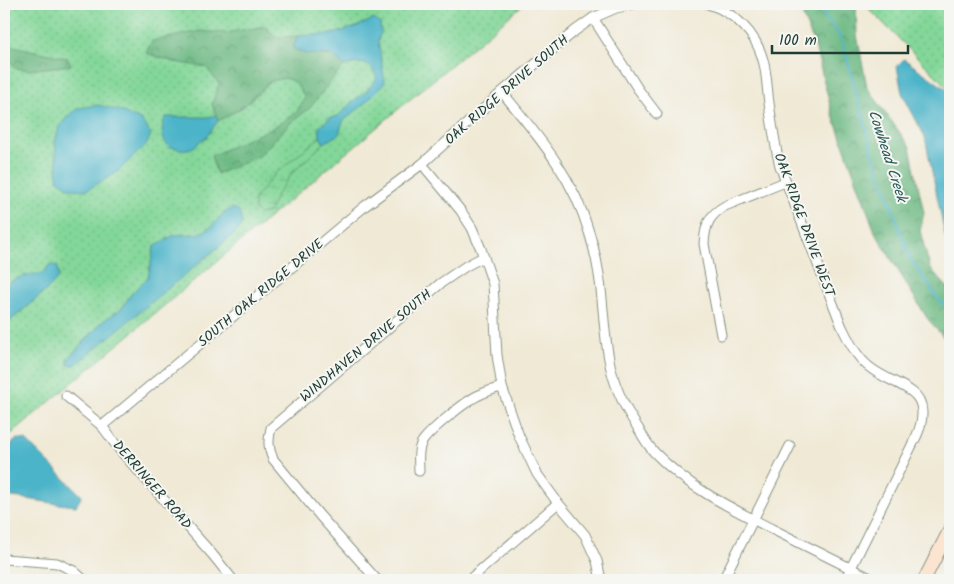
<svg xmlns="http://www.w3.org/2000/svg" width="954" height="584" viewBox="0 0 954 584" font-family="Kalam,sans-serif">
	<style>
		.grass { fill: url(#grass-dots); stroke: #518a66 }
		.forest { fill: url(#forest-crowns); stroke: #447a5a }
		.wetland { fill: url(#wetland-marsh); stroke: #518a66 }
		.water { fill: #4bb4c9; stroke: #35787e }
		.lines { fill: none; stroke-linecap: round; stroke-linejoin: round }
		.stream { stroke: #4bb4c9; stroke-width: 2.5 }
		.street-casing { stroke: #889384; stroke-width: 11 }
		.secondary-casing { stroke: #889384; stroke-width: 14 }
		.street { stroke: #fff; stroke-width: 9 }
		.secondary { stroke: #fce5d0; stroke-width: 12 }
		.labels { text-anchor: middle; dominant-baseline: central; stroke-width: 4; stroke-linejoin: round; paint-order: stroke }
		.street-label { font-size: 14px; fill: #1f3d34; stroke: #f6f6f2 }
		.water-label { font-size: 15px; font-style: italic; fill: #2a5b59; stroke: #f6f6f2 }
	</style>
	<defs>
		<pattern id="grass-dots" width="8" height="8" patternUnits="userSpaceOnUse" patternTransform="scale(1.25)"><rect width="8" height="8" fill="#83d799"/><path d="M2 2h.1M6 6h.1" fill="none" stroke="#71b984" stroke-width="1.8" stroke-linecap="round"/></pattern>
		<pattern id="forest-crowns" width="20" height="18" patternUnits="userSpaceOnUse" patternTransform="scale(1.25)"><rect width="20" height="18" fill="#6ab881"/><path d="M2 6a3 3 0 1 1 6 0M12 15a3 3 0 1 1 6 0" fill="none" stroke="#57976a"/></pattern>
		<pattern id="wetland-marsh" width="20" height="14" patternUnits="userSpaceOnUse" patternTransform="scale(1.25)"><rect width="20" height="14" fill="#83d799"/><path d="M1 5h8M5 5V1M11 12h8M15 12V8" fill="none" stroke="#71b984"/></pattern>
	</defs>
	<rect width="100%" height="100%" fill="#f6f6f2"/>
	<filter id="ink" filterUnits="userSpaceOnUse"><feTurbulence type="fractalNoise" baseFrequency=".02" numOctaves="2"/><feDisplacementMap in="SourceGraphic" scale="10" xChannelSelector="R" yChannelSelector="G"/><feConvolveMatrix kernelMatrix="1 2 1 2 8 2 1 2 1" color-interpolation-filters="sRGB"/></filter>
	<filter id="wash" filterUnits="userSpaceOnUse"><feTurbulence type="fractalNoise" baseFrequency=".0096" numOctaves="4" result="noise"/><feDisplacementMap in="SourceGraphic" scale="20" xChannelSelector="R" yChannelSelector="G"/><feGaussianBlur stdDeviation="1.12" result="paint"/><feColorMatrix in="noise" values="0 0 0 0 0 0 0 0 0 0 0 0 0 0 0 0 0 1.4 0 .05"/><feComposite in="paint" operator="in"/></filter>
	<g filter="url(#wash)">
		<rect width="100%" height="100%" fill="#f0e9d5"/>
		<!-- grass -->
		<g class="grass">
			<path d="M4,4H524L4,440Z"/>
			<path d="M864,4H950V88L949,89Z"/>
		</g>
		<!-- forest -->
		<g class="forest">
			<path d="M798,4H856L857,35L867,87L910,147L924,213L920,231L930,268L947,287H950V340L945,339L927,318L875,232L832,113L815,46Z"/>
			<path d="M266,26L274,37L298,36L293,48L306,54L332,55L344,66L328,84L310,108L291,122L259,156L217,174L211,156L272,128L297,112L305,97L295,82L285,78L271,81L243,107L218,121L212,104L219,84L206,67L174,62L146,53L152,41L200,31L225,33Z"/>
			<path d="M4,44L67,58L71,65L29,70L14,68L8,54L4,53Z"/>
		</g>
		<!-- wetland -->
		<path class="wetland" d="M320,137L324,143L292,173L276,196L269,212L259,214L255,210L254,199L276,173Z"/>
		<!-- water -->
		<g class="water">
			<path d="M374,19L380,23L381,32L378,41L385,83L361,107L343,121L339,134L324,143L320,137L319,127L330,118L338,116L353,101L366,92L377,78C370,60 361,62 344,66L332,55L306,54L293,48L298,36L332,34L353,28Z"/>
			<path d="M904,59L950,92V251L948,250L925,137L902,93L897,66Z"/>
			<path d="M98,105L121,111L142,121L151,134L147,144L116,173L87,190L71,189L58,180L55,142L59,127L67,117L78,108Z"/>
			<path d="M216,115L218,121L204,140L200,141C195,149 187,150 178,149C177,148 170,147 170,147C160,140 161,125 166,117H208Z"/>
			<path d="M233,208L239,211L242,223L238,231L75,365H68V359L103,321L121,309L132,293L148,277L154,247L174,235L197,234L210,228L224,213Z"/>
			<path d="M50,264L57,266L59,277L49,288L11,320L4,331V288L11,281L24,276L43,273Z"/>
			<path d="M17,439L26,440L82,496L76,506C51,504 28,498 4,496V451Z"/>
		</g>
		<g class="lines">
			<!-- stream -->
			<path class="stream" d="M817,4L842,40L874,157L910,258L941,303L950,307"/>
		</g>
	</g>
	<g filter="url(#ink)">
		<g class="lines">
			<!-- street casing -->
			<g class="street-casing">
				<g id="street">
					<path d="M708,4C734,12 756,33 763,60C767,74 767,89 769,103C771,119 774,136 777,153L780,166L842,327C849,341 856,356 868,366C882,378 899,382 912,392C926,402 923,421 917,435L845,580"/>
					<path d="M593,18L638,89L657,114"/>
					<path d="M502,92C538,136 573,176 589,232C596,254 600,276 602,299C604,319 605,339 609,359C613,384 624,407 638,428C643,437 648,446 655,453C689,488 729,507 772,529C806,546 840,563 874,580"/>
					<path d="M422,164L461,211L472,228L481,249L493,284L497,355L502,387L519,436L537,474L558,503L585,535L597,561L601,580"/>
					<path d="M721,335L704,244C705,225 709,215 725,206L785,182"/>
					<path d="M66,396L102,426L119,449L212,554L233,580"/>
					<path d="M102,426L365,206L422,164L502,92L576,30L593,18L616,8L634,4"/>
					<path d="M419,471C419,462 417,453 421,444C426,433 465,402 477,396C485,392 494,389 502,387"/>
					<path d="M4,559L57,563L74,571L84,580"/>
					<path d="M377,580L320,516L273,459C268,448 268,440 271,428L441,283L466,266L483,257"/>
					<path d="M469,580L558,503"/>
					<path d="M723,580L790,446"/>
				</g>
			</g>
			<!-- secondary casing -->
			<g class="secondary-casing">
				<path id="secondary" d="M924,580L950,529"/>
			</g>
			<!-- street -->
			<use href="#street" class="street"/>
			<!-- secondary -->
			<use href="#secondary" class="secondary"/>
		</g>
	</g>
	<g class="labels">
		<!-- street labels -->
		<g class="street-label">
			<text transform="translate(507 90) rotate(-41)">OAK RIDGE DRIVE SOUTH</text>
			<text transform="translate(804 225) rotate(70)">OAK RIDGE DRIVE WEST</text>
			<text transform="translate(261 293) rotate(-40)">SOUTH OAK RIDGE DRIVE</text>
			<text transform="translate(366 346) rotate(-40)">WINDHAVEN DRIVE SOUTH</text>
			<text transform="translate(152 485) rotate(49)">DERRINGER ROAD</text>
		</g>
		<!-- water labels -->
		<g class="water-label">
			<text transform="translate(887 156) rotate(72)">Cowhead Creek</text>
		</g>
	</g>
	<!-- margin -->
	<rect width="954" height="584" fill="none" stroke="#f6f6f2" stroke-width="20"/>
	<!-- scale -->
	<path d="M772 45v8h136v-8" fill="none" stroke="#1f3d34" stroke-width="2.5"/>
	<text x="779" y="45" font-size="15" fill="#1f3d34" stroke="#f6f6f2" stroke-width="4" paint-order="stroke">100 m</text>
</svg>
